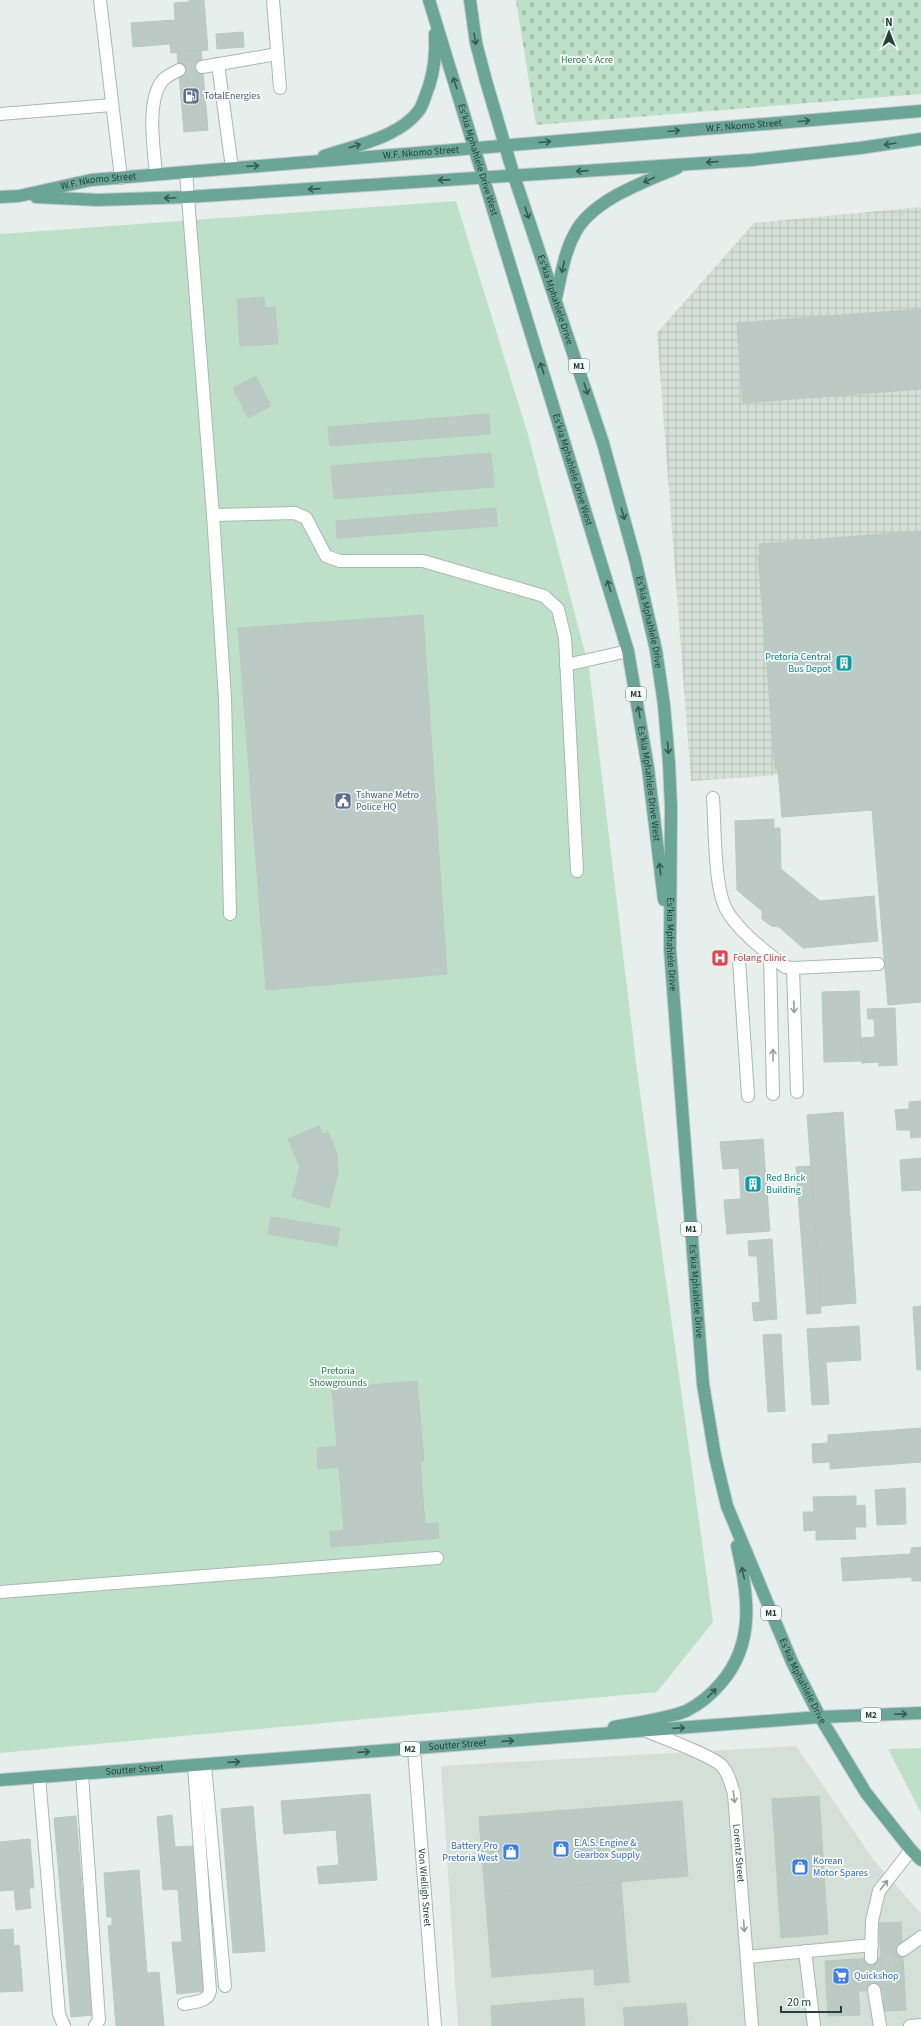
<svg xmlns="http://www.w3.org/2000/svg" width="921" height="2026" viewBox="0 0 921 2026" font-family="'Source Sans 3',sans-serif">
	<style>
		.built { fill: #d4dfda }
		.industrial { fill: url(#industrial-grid) }
		.green { fill: #bfe0c8 }
		.cemetery { fill: url(#cemetery-stones) }
		.building { fill: #bbcac4; stroke: #b8c9c2 }
		.lines { fill: none; stroke-linecap: round; stroke-linejoin: round }
		.minor-tunnel { stroke: #bfccc8; stroke-width: 12; stroke-dasharray: 12 6; stroke-linecap: butt }
		.minor-casing { stroke: #a8b8b2; stroke-width: 14 }
		.major-casing { stroke: #c2cac8; stroke-width: 14 }
		.minor { stroke: #fff; stroke-width: 12 }
		.major { stroke: #6aa596; stroke-width: 12 }
		.oneway { stroke: #365b51 }
		.oneway2 { stroke: #92a09c }
		.labels { text-anchor: middle; dominant-baseline: central; stroke-width: 3.5; stroke-linejoin: round; paint-order: stroke }
		.shield { fill: #f7fbf9; stroke: #637a73; stroke-width: 1 }
		.shield-label { font-size: 9px; font-weight: bold; fill: #24423a }
		.park-label { font-size: 10px; fill: #2d7a4b; stroke: #f7fbf9 }
		.service-label { font-size: 10px; fill: #4e5e75; stroke: #f7fbf9; text-anchor: start }
		.street-label { font-size: 10px; fill: #24423a; stroke: #f7fbf9 }
		.culture-label { font-size: 10px; fill: #0d838f; stroke: #f7fbf9; text-anchor: end }
		.health-label { font-size: 10px; fill: #be3a42; stroke: #f7fbf9; text-anchor: start }
		.shop-label { font-size: 10px; fill: #366cbe; stroke: #f7fbf9; text-anchor: start }
	</style>
	<defs>
		<pattern id="industrial-grid" width="8" height="8" patternUnits="userSpaceOnUse"><rect width="8" height="8" fill="#d4dfda"/><path d="M0 4h8M4 0v8" fill="none" stroke="#b6c1bc"/></pattern>
		<pattern id="cemetery-stones" width="16" height="16" patternUnits="userSpaceOnUse"><rect width="16" height="16" fill="#bfe0c8"/><path d="M2 7V4a2 2 0 0 1 4 0v3zM10 15v-3a2 2 0 0 1 4 0v3z" fill="#a4c1ad"/></pattern>
	</defs>
	<rect width="100%" height="100%" fill="#e6efeb"/>
	<!-- built -->
	<path class="built" d="M796,1746L873,1859L921,1914V2026H458L441,1766Z"/>
	<!-- industrial -->
	<path class="industrial" d="M921,207V531L758,556L775,769H778V775L691,781L657,333L754,223Z"/>
	<!-- green -->
	<g class="green">
		<path d="M456,201L527,431L589,668L637,1071L713,1622L657,1692L0,1753V234Z"/>
		<path d="M921,1748V1813L888,1749Z"/>
	</g>
	<!-- cemetery -->
	<path class="cemetery" d="M516,0H921V94L536,125Z"/>
	<!-- building -->
	<g class="building">
		<path d="M189,0H204L208,50L171,53L170,44L133,47L131,23L175,20L174,3L189,2Z"/>
		<path d="M243,32L244,47L217,49L216,34Z"/>
		<path d="M201,50L208,130L184,132L177,52Z"/>
		<path d="M264,297L265,308L275,307L278,344L240,346L237,299Z"/>
		<path d="M921,309V389L743,403L737,323Z"/>
		<path d="M256,376L271,406L248,418L233,388Z"/>
		<path d="M489,414L490,434L330,446L328,427Z"/>
		<path d="M491,453L494,487L334,499L331,466Z"/>
		<path d="M496,508L497,526L337,538L336,521Z"/>
		<path d="M921,531V1002L888,1005L872,810L782,817L778,769H775L758,556H760L759,544Z"/>
		<path d="M423,615L447,974L266,990L238,628Z"/>
		<path d="M774,819V828H780L781,869L820,901L874,896L878,941L803,948L779,927L771,926L762,919V911L737,890L735,821Z"/>
		<path d="M859,991L862,1061L824,1062L822,992Z"/>
		<path d="M895,1008L897,1065L879,1066V1062L862,1063L861,1038L875,1037L874,1019H868L867,1009Z"/>
		<path d="M921,1101V1137L911,1138L910,1130H897L895,1110L909,1109V1102Z"/>
		<path d="M843,1112L856,1303L821,1306L807,1115Z"/>
		<path d="M319,1126L323,1134L328,1132L337,1154L338,1173L329,1208L292,1197L300,1167L288,1139Z"/>
		<path d="M763,1139L770,1231L727,1234L724,1200L741,1199L739,1168L723,1169L720,1142Z"/>
		<path d="M921,1158V1190L902,1191L900,1160Z"/>
		<path d="M811,1166L821,1313L807,1314L796,1167Z"/>
		<path d="M271,1217L340,1228L337,1246L268,1234Z"/>
		<path d="M772,1239L777,1319L754,1321L752,1303L760,1302L757,1256H749L748,1241Z"/>
		<path d="M921,1306V1370H917L913,1307Z"/>
		<path d="M859,1326L861,1360L826,1362L829,1404L812,1405L807,1329Z"/>
		<path d="M781,1334L785,1411L768,1412L763,1335Z"/>
		<path d="M417,1381L424,1461H420L425,1524L438,1523L439,1538L331,1547L330,1532L344,1530L339,1467L318,1469L317,1448L337,1446L332,1388Z"/>
		<path d="M921,1428V1462L830,1469V1462L813,1463L812,1444L828,1443V1435Z"/>
		<path d="M905,1488L906,1524L877,1525L875,1490Z"/>
		<path d="M856,1496V1506L865,1505L866,1527H855L856,1539L816,1540V1530L804,1531L803,1512H814L813,1497Z"/>
		<path d="M921,1547V1581H912V1577L843,1581L841,1558L911,1554V1548Z"/>
		<path d="M370,1794L377,1880L319,1884L317,1867L339,1865L336,1830L284,1834L281,1801Z"/>
		<path d="M819,1796L828,1934L781,1938L772,1799Z"/>
		<path d="M682,1801L688,1876L485,1893L479,1817Z"/>
		<path d="M253,1806L265,1951L233,1953L221,1809Z"/>
		<path d="M172,1815L175,1847L194,1846L206,1991L177,1994L172,1942H182L178,1889L163,1890L157,1817Z"/>
		<path d="M76,1816L93,2015L71,2017L54,1818Z"/>
		<path d="M30,1839L34,1888H29L31,1908L16,1910L14,1890L0,1891V1842Z"/>
		<path d="M139,1870L147,1973L159,1972L164,2026H116L108,1926L112,1925V1917H107L104,1873Z"/>
		<path d="M621,1882L629,1982L595,1985L594,1969L492,1977L485,1893Z"/>
		<path d="M901,1922L906,2010L884,2011L883,1990L858,1991L856,1959L881,1958L879,1923Z"/>
		<path d="M13,1929L14,1946L19,1945L23,1991L0,1992V1930Z"/>
		<path d="M856,1959L860,2015L828,2016L825,1961Z"/>
		<path d="M583,1998L585,2026H492L491,2006Z"/>
		<path d="M686,2003L688,2026H625L623,2008Z"/>
	</g>
	<g class="lines">
		<!-- minor-tunnel -->
		<g class="minor-tunnel">
			<path d="M179,70L202,67"/>
			<path d="M873,1977L903,1950"/>
		</g>
		<!-- minor casing -->
		<g class="minor-casing">
			<g id="minor">
				<path d="M100,0L121,178"/>
				<path d="M273,0L280,88"/>
				<path d="M218,64L232,168"/>
				<path d="M202,67L277,54"/>
				<path d="M0,114L112,105"/>
				<path d="M186,172L213,515L225,698L230,914"/>
				<path d="M156,174C154,150 145,96 165,78C169,75 175,72 179,70"/>
				<path d="M213,515L295,513L306,518L326,556L340,561H423L544,596L558,609L565,638L577,871"/>
				<path d="M566,665L628,651"/>
				<path d="M713,798C715,826 714,886 726,909C737,930 766,952 785,967L793,968L878,964"/>
				<path d="M770,955L773,1094"/>
				<path d="M739,960L748,1096"/>
				<path d="M793,968L797,1092"/>
				<path d="M0,1592L437,1558"/>
				<path id="s1" d="M646,1731C661,1737 713,1756 722,1766C729,1774 731,1784 734,1794L752,2026"/>
				<path id="s2" d="M414,1749L435,2026"/>
				<path d="M205,1765L225,1986"/>
				<path d="M82,1774L99,2020L95,2026"/>
				<path d="M39,1777L59,2014L64,2026"/>
				<path d="M903,1950L921,1937"/>
				<path d="M805,1951L814,2026"/>
				<path d="M747,1957L872,1945"/>
				<path d="M871,1958L872,1921L879,1891L911,1850"/>
				<path d="M874,1990L880,2026"/>
				<path d="M184,2004C194,2002 208,2002 210,1991L194,1766"/>
				<path d="M910,2026L921,2025"/>
			</g>
		</g>
		<!-- major casing -->
		<g class="major-casing">
			<g id="major">
				<path id="s3" d="M429,0L628,651L648,768L664,900"/>
				<path id="s4" d="M470,0L476,43L486,81L514,176L603,443L635,559L656,650L664,705L669,763L671,807L670,949L703,1384L715,1456L727,1506L792,1662L820,1717L866,1793L911,1850L921,1860"/>
				<path d="M324,156C354,146 401,137 420,109C424,102 426,93 429,86C435,68 436,53 435,34"/>
				<path id="s5" d="M0,197L19,196L91,180L921,111"/>
				<path d="M36,197L98,200L187,197L751,160L860,148L921,139"/>
				<path d="M556,298C561,276 564,253 575,233C592,200 644,182 677,168"/>
				<path d="M614,1727C634,1723 669,1718 686,1711C700,1704 711,1695 721,1683C756,1643 748,1593 737,1546"/>
				<path id="s6" d="M0,1780L820,1717L921,1713"/>
			</g>
		</g>
		<!-- minor -->
		<use href="#minor" class="minor"/>
		<!-- major -->
		<use href="#major" class="major"/>
	</g>
	<!-- one-way arrows -->
	<defs><path id="oneway-shaft" d="M-6 0H5M1.5-3L5.5 0L1.5 3" fill="none" stroke-width="1.6" stroke-linecap="round" stroke-linejoin="round"/></defs>
	<g class="oneway">
		<use href="#oneway-shaft" transform="translate(475 39) rotate(81)"/>
		<use href="#oneway-shaft" transform="translate(455 83) rotate(-108)"/>
		<use href="#oneway-shaft" transform="translate(804 121) rotate(-5)"/>
		<use href="#oneway-shaft" transform="translate(674 131) rotate(-5)"/>
		<use href="#oneway-shaft" transform="translate(545 142) rotate(-5)"/>
		<use href="#oneway-shaft" transform="translate(890 144) rotate(171)"/>
		<use href="#oneway-shaft" transform="translate(355 146) rotate(-18)"/>
		<use href="#oneway-shaft" transform="translate(712 162) rotate(176)"/>
		<use href="#oneway-shaft" transform="translate(253 166) rotate(-4)"/>
		<use href="#oneway-shaft" transform="translate(582 171) rotate(176)"/>
		<use href="#oneway-shaft" transform="translate(444 180) rotate(176)"/>
		<use href="#oneway-shaft" transform="translate(649 180) rotate(156)"/>
		<use href="#oneway-shaft" transform="translate(314 189) rotate(176)"/>
		<use href="#oneway-shaft" transform="translate(170 198) rotate(178)"/>
		<use href="#oneway-shaft" transform="translate(527 213) rotate(71)"/>
		<use href="#oneway-shaft" transform="translate(563 267) rotate(103)"/>
		<use href="#oneway-shaft" transform="translate(542 368) rotate(-107)"/>
		<use href="#oneway-shaft" transform="translate(586 389) rotate(72)"/>
		<use href="#oneway-shaft" transform="translate(623 514) rotate(74)"/>
		<use href="#oneway-shaft" transform="translate(609 586) rotate(-107)"/>
		<use href="#oneway-shaft" transform="translate(639 712) rotate(-100)"/>
		<use href="#oneway-shaft" transform="translate(668 748) rotate(85)"/>
		<use href="#oneway-shaft" transform="translate(660 869) rotate(-97)"/>
		<use href="#oneway-shaft" transform="translate(743 1573) rotate(-103)"/>
		<use href="#oneway-shaft" transform="translate(712 1693) rotate(-46)"/>
		<use href="#oneway-shaft" transform="translate(901 1714) rotate(-2)"/>
		<use href="#oneway-shaft" transform="translate(679 1728) rotate(-4)"/>
		<use href="#oneway-shaft" transform="translate(508 1741) rotate(-4)"/>
		<use href="#oneway-shaft" transform="translate(364 1752) rotate(-4)"/>
		<use href="#oneway-shaft" transform="translate(234 1762) rotate(-4)"/>
	</g>
	<g class="oneway2">
		<use href="#oneway-shaft" transform="translate(794 1007) rotate(88)"/>
		<use href="#oneway-shaft" transform="translate(773 1055) rotate(-91)"/>
		<use href="#oneway-shaft" transform="translate(734 1797) rotate(82)"/>
		<use href="#oneway-shaft" transform="translate(884 1885) rotate(-52)"/>
		<use href="#oneway-shaft" transform="translate(744 1926) rotate(86)"/>
	</g>
	<!-- icons -->
	<defs>
		<g id="fuel-square" transform="scale(0.9)"><rect x="-9" y="-9" width="18" height="18" rx="4" fill="#5c6f8a" stroke="#f7fbf9"/><path d="M-5.5-6h7V0h2V4h1.3V-2.5L3-4.5l.8-.8L6-3V5H2.5V1h-1V6h-7ZM-4.2-4.7v3.2H.2V-4.7Z" fill="#fff"/></g>
		<g id="building-square" transform="scale(0.9)"><rect x="-9" y="-9" width="18" height="18" rx="4" fill="#0f9aa8" stroke="#f7fbf9"/><path d="M-4-6H4V6H1V3H-1V6H-4ZM-2.5-4.3h1.7v1.8h-1.7ZM.8-4.3h1.7v1.8H.8ZM-2.5-1h1.7V.8h-1.7ZM.8-1h1.7V.8H.8Z" fill="#fff"/></g>
		<g id="civic-square" transform="scale(0.9)"><rect x="-9" y="-9" width="18" height="18" rx="4" fill="#5c6f8a" stroke="#f7fbf9"/><path d="M-.6-6.5H3V-4.5H.6V-3L4-1V1h2V6H-6V1h2V-1L-.6-3ZM-1.2 2.5V6h2.4V2.5Z" fill="#fff"/></g>
		<g id="hospital-square" transform="scale(0.9)"><rect x="-9" y="-9" width="18" height="18" rx="4" fill="#e0444e" stroke="#f7fbf9"/><path d="M-5-5h3v3.5h4V-5h3V5h-3V1.5h-4V5h-3Z" fill="#fff"/></g>
		<g id="shop-square" transform="scale(0.9)"><rect x="-9" y="-9" width="18" height="18" rx="4" fill="#3f7fe0" stroke="#f7fbf9"/><path d="M-5-2.5h2.3a2.7 3.5 0 0 1 5.4 0H5L5.5 6h-11ZM-1.5-2.5h3a1.5 2.3 0 0 0-3 0Z" fill="#fff"/></g>
		<g id="supermarket-square" transform="scale(0.9)"><rect x="-9" y="-9" width="18" height="18" rx="4" fill="#3f7fe0" stroke="#f7fbf9"/><path d="M-6-5.5h2.5l.6 2H6L4.5 2H-2.5L-4.4-4H-6ZM-1.5 3.2a1.3 1.3 0 1 0 .1 0ZM3 3.2a1.3 1.3 0 1 0 .1 0Z" fill="#fff"/></g>
	</defs>
	<g fill-rule="evenodd">
		<use href="#fuel-square" x="191" y="96"/>
		<use href="#building-square" x="844" y="663"/>
		<use href="#civic-square" x="343" y="801"/>
		<use href="#hospital-square" x="720" y="958"/>
		<use href="#building-square" x="753" y="1184"/>
		<use href="#shop-square" x="561" y="1849"/>
		<use href="#shop-square" x="511" y="1852"/>
		<use href="#shop-square" x="800" y="1867"/>
		<use href="#supermarket-square" x="841" y="1976"/>
	</g>
	<g class="labels">
		<!-- shield labels -->
		<g class="shield">
			<rect x="569" y="359" width="20" height="14" rx="3"/>
			<rect x="626" y="687" width="20" height="14" rx="3"/>
			<rect x="681" y="1222" width="20" height="14" rx="3"/>
			<rect x="761" y="1606" width="20" height="14" rx="3"/>
			<rect x="861" y="1708" width="20" height="14" rx="3"/>
			<rect x="400" y="1742" width="20" height="14" rx="3"/>
		</g>
		<g class="shield-label">
			<text x="579" y="366">M1</text>
			<text x="636" y="694">M1</text>
			<text x="691" y="1229">M1</text>
			<text x="771" y="1613">M1</text>
			<text x="871" y="1715">M2</text>
			<text x="410" y="1749">M2</text>
		</g>
		<!-- park labels -->
		<g class="park-label">
			<text x="587" y="60">Heroe's Acre</text>
			<text x="338" y="1371">Pretoria<tspan x="338" dy="12">Showgrounds</tspan></text>
		</g>
		<!-- service labels -->
		<g class="service-label">
			<text x="204" y="96">TotalEnergies</text>
			<text x="356" y="795">Tshwane Metro<tspan x="356" dy="12">Police HQ</tspan></text>
		</g>
		<!-- street labels -->
		<g class="street-label">
			<text stroke="none"><textPath href="#s5" startOffset="748">W.F. Nkomo Street</textPath></text>
			<text stroke="none"><textPath href="#s5" startOffset="424">W.F. Nkomo Street</textPath></text>
			<text stroke="none"><textPath href="#s3" startOffset="167">Es'kia Mphahlele Drive West</textPath></text>
			<text stroke="none"><textPath href="#s5" startOffset="100">W.F. Nkomo Street</textPath></text>
			<text stroke="none"><textPath href="#s4" startOffset="312">Es'kia Mphahlele Drive</textPath></text>
			<text stroke="none"><textPath href="#s3" startOffset="491">Es'kia Mphahlele Drive West</textPath></text>
			<text stroke="none"><textPath href="#s4" startOffset="648">Es'kia Mphahlele Drive</textPath></text>
			<text stroke="none"><textPath href="#s3" startOffset="815">Es'kia Mphahlele Drive West</textPath></text>
			<text stroke="none"><textPath href="#s4" startOffset="972">Es'kia Mphahlele Drive</textPath></text>
			<text stroke="none"><textPath href="#s4" startOffset="1320">Es'kia Mphahlele Drive</textPath></text>
			<text stroke="none"><textPath href="#s4" startOffset="1728">Es'kia Mphahlele Drive</textPath></text>
			<text stroke="none"><textPath href="#s6" startOffset="459">Soutter Street</textPath></text>
			<text stroke="none"><textPath href="#s6" startOffset="135">Soutter Street</textPath></text>
			<text stroke="none"><textPath href="#s1" startOffset="174">Lorentz Street</textPath></text>
			<text stroke="none"><textPath href="#s2" startOffset="139">Von Wielligh Street</textPath></text>
		</g>
		<!-- culture labels -->
		<g class="culture-label">
			<text x="831" y="657">Pretoria Central<tspan x="831" dy="12">Bus Depot</tspan></text>
			<text x="766" y="1178" text-anchor="start">Red Brick<tspan x="766" dy="12">Building</tspan></text>
		</g>
		<!-- health labels -->
		<g class="health-label">
			<text x="733" y="958">Folang Clinic</text>
		</g>
		<!-- shop labels -->
		<g class="shop-label">
			<text x="574" y="1843">E.A.S. Engine &amp;<tspan x="574" dy="12">Gearbox Supply</tspan></text>
			<text x="498" y="1846" text-anchor="end">Battery Pro<tspan x="498" dy="12">Pretoria West</tspan></text>
			<text x="813" y="1861">Korean<tspan x="813" dy="12">Motor Spares</tspan></text>
			<text x="854" y="1976">Quickshop</text>
		</g>
	</g>
	<!-- north arrow -->
	<g transform="translate(889 32)" stroke="#f7fbf9" stroke-width="3" paint-order="stroke">
	<path d="M0-3L7 15L0 10L-7 15Z" fill="#24423a"/>
	<text y="-6" font-size="11" font-weight="bold" text-anchor="middle" fill="#24423a">N</text>
	</g>
	<!-- scale -->
	<path d="M781 2006v6h60v-6" fill="none" stroke="#24423a" stroke-width="2"/>
	<text x="787" y="2006" font-size="12" fill="#24423a" stroke="#f7fbf9" stroke-width="3" paint-order="stroke">20 m</text>
</svg>
